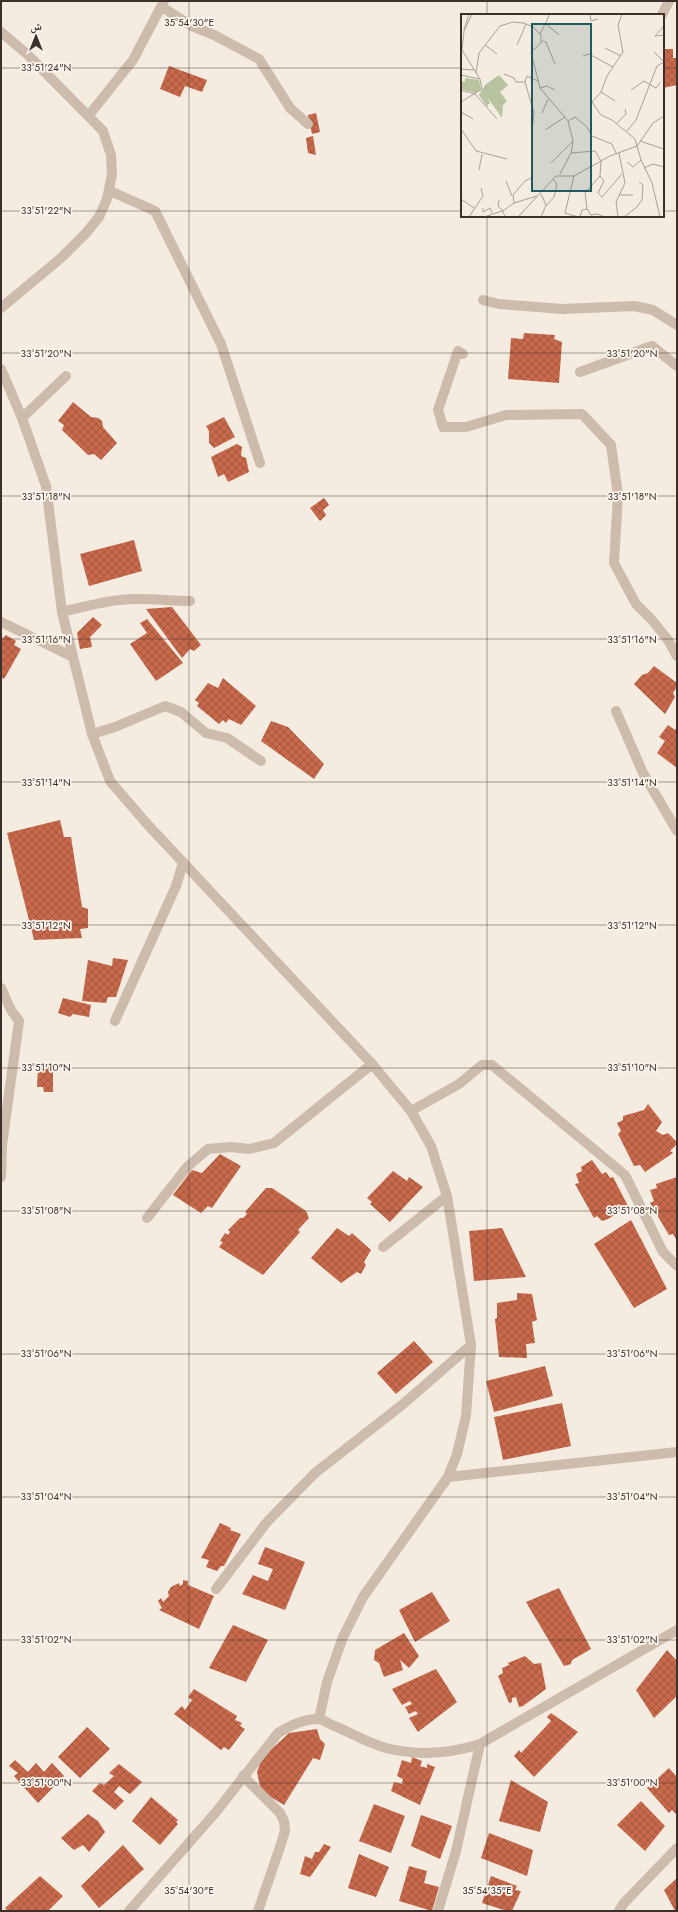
<svg xmlns="http://www.w3.org/2000/svg" width="678" height="1912" viewBox="0 0 678 1912" font-family="Jost,'Noto Naskh Arabic',sans-serif">
	<style>
		.building { fill: url(#building-cross-hatch) }
		.lines { fill: none; stroke-linecap: round; stroke-linejoin: round }
		.minor { stroke: #cdbbac; stroke-width: 10 }
		.ticks { fill: none; stroke: #3b302b; stroke-width: 1; stroke-opacity: 0.45 }
		.inset-road { fill: none; stroke: #aaa098; stroke-width: 1 }
		.view { fill: #1f5a5e; fill-opacity: 0.15; stroke: #1f5a5e; stroke-width: 2 }
		.inset-edge { fill: none; stroke: #3b302b; stroke-width: 2 }
		.ticks-label { font-size: 10px; text-anchor: middle; fill: #3b302b; stroke: #fbf5ee; stroke-width: 3.5; stroke-linejoin: round; paint-order: stroke }
	</style>
	<defs>
		<pattern id="building-cross-hatch" width="8" height="8" patternUnits="userSpaceOnUse"><rect width="8" height="8" fill="#c8694b"/><path d="M0 0l8 8M0 8l8-8" fill="none" stroke="#a4573f"/></pattern>
	</defs>
	<rect width="100%" height="100%" fill="#f4ebe1"/>
	<!-- building -->
	<g class="building">
		<path d="M663,49H673V58H677V85L663,88Z"/>
		<path d="M169,66L207,80L202,92L185,86L180,97L160,89Z"/>
		<path d="M316,113L320,132L312,134L308,115Z"/>
		<path d="M313,136L316,155L308,153L306,138Z"/>
		<path d="M524,333L555,335L554,339L562,342L559,383L508,379L511,338L523,339Z"/>
		<path d="M73,402L91,417L98,418L102,421L103,427L117,443L101,460L94,454L88,455L62,430L64,425L58,421Z"/>
		<path d="M224,417L235,437L214,448L209,443V431L206,426Z"/>
		<path d="M237,444L242,447L241,456L246,458L249,472L228,482L224,474L218,477L211,457Z"/>
		<path d="M324,498L329,505L323,510L326,515L320,521L310,508Z"/>
		<path d="M134,540L142,571L89,586L80,554Z"/>
		<path d="M172,607L201,645L194,651L190,649L182,658L146,609Z"/>
		<path d="M93,617L102,625L90,637L92,647L80,649L77,633Z"/>
		<path d="M147,619L183,663L156,681L130,644L147,633L140,623Z"/>
		<path d="M6,635L16,641L14,645L21,649L4,679L1,677V637L3,638Z"/>
		<path d="M654,666L677,683V687L673,693L675,697L665,714L634,684L642,675L648,673Z"/>
		<path d="M223,678L256,706L241,725L229,719L226,723L223,720L219,724L197,706L199,703L195,700L208,683L218,688Z"/>
		<path d="M271,721L288,727L324,764L314,779L261,741Z"/>
		<path d="M668,725L675,730L677,726V768L657,753L665,741L659,737Z"/>
		<path d="M60,820L64,837H71L82,907L88,909V928L80,929L82,938L34,940L7,833Z"/>
		<path d="M113,958L128,960L116,997H108L106,1003L82,1001L88,960L112,966Z"/>
		<path d="M63,998L91,1005L89,1017L73,1014L70,1017L58,1013Z"/>
		<path d="M53,1066V1092H44L43,1087H37L38,1067Z"/>
		<path d="M648,1104L662,1122L656,1131L663,1135L668,1133L677,1142V1144L670,1151L673,1153L645,1172L640,1165L634,1166L618,1134L621,1131L617,1123L623,1120V1116L644,1110Z"/>
		<path d="M220,1154L241,1166L212,1208L208,1206L201,1213L173,1195L192,1170L202,1173Z"/>
		<path d="M592,1160L602,1174L606,1172L610,1178L613,1177L628,1206L608,1219L602,1221L597,1216L594,1218L575,1184L579,1183L576,1174L582,1171L581,1167Z"/>
		<path d="M393,1171L407,1181L409,1177L423,1187L390,1222L370,1204L372,1202L367,1198Z"/>
		<path d="M677,1177V1241L673,1234L669,1235L650,1203L654,1201L650,1190L657,1188L656,1184Z"/>
		<path d="M266,1188H272L306,1211L309,1218L298,1230L300,1232L263,1275L219,1247L223,1242L220,1241L225,1233L228,1235L230,1232L228,1230L240,1218H243L247,1214L245,1212Z"/>
		<path d="M631,1220L667,1289L634,1308L594,1244Z"/>
		<path d="M337,1228L349,1236L352,1233L371,1250L364,1262L366,1265L361,1274L357,1272L341,1283L311,1258Z"/>
		<path d="M502,1228L526,1277L474,1281L469,1231Z"/>
		<path d="M517,1293L532,1294L537,1320L532,1322L535,1343L526,1344L527,1358L499,1357L495,1319L497,1318V1303L517,1300Z"/>
		<path d="M414,1341L433,1362L396,1394L377,1373Z"/>
		<path d="M545,1366L553,1396L494,1412L486,1381Z"/>
		<path d="M562,1403L571,1446L503,1460L494,1417Z"/>
		<path d="M220,1523L231,1528L230,1530L241,1534L224,1566H221L217,1571L206,1567L209,1560L201,1558Z"/>
		<path d="M265,1547L305,1562L285,1610L242,1594L253,1575L268,1581L273,1569L258,1564Z"/>
		<path d="M183,1580L188,1581V1585L214,1596L199,1629L159,1610L162,1608L158,1601L161,1598L163,1602L169,1596L168,1592L171,1587L179,1583L180,1586L183,1584Z"/>
		<path d="M559,1588L591,1649L572,1660L571,1664L564,1666L526,1602Z"/>
		<path d="M432,1592L450,1621L415,1642L399,1610Z"/>
		<path d="M233,1625L268,1640L246,1682L209,1668Z"/>
		<path d="M404,1633L419,1656L409,1668L400,1660L403,1670L384,1677L379,1663L374,1660L375,1650Z"/>
		<path d="M667,1650L677,1661V1696L654,1718L636,1690Z"/>
		<path d="M525,1656L534,1664L541,1663L546,1689L523,1706L519,1707L516,1697L512,1698V1702L509,1703L498,1676L503,1673L502,1668L509,1665L508,1663Z"/>
		<path d="M436,1669L457,1702L418,1732L409,1718L418,1714L416,1711L409,1714L405,1707L412,1704L410,1701L402,1705L392,1689Z"/>
		<path d="M194,1689L237,1716L235,1720L242,1723L240,1726L245,1729L229,1750L224,1747L221,1750L174,1714L182,1706L185,1710L192,1700L188,1697Z"/>
		<path d="M551,1713L578,1732L534,1777L514,1756L519,1750L521,1753L551,1721L547,1717Z"/>
		<path d="M87,1727L110,1749L80,1778L58,1757Z"/>
		<path d="M317,1729L320,1739L325,1744L320,1760L313,1758L284,1805L261,1791L257,1772L262,1758L289,1733Z"/>
		<path d="M412,1757L422,1761L420,1766L427,1768V1764L435,1767L420,1805L391,1791L394,1782L402,1784L403,1779L397,1776L402,1760L411,1763Z"/>
		<path d="M15,1760L28,1772L36,1763L44,1772L52,1763L64,1776L38,1803L14,1776L18,1773L9,1766Z"/>
		<path d="M119,1764L142,1782L130,1794L119,1786L114,1792L124,1801L115,1810L92,1791L100,1783L104,1785L114,1776L109,1773Z"/>
		<path d="M669,1768L677,1777V1815L672,1810L669,1813L647,1788Z"/>
		<path d="M511,1780L548,1802L540,1832L499,1821Z"/>
		<path d="M151,1797L178,1820L176,1822L178,1824L160,1845L132,1821Z"/>
		<path d="M641,1801L665,1826L645,1851L617,1825Z"/>
		<path d="M374,1804L405,1816L391,1853L359,1841Z"/>
		<path d="M88,1814L98,1821L105,1832L89,1852L83,1845L74,1850L61,1838Z"/>
		<path d="M421,1815L452,1826L440,1859L411,1846Z"/>
		<path d="M489,1833L533,1850L527,1876L481,1858Z"/>
		<path d="M324,1844L331,1847L310,1877L300,1874L305,1856L312,1859L315,1852H319Z"/>
		<path d="M123,1845L144,1869L99,1908L81,1886Z"/>
		<path d="M359,1854L389,1867L376,1897L348,1888Z"/>
		<path d="M409,1866L427,1871L424,1883L439,1887L432,1911L399,1901Z"/>
		<path d="M40,1876L63,1896L48,1911H8L5,1908Z"/>
		<path d="M491,1876L517,1886L515,1890L521,1891L512,1911H507L482,1903Z"/>
		<path d="M677,1878V1911H675L664,1890Z"/>
	</g>
	<g class="lines">
		<!-- minor -->
		<g class="minor">
			<path d="M162,7L192,26L214,35L259,59L290,108L308,124"/>
			<path d="M662,15L669,1"/>
			<path d="M1,32L27,54L103,131L111,155L112,174L107,199L99,217L86,233L61,258L1,308"/>
			<path d="M89,115L133,60L164,1"/>
			<path d="M110,191L155,211L221,344L260,463"/>
			<path d="M483,300L499,304L563,309L634,306L653,310L677,325"/>
			<path d="M463,354L458,351L438,410L443,427H466L506,415L582,414L611,445L618,495L614,563L636,604L652,620L668,640L677,656"/>
			<path d="M1,369L22,418L46,486L62,612L92,734L110,781L148,825L372,1064L411,1111L431,1146L447,1196L471,1345L466,1416L457,1454L448,1477L363,1597L343,1637L327,1682L319,1719"/>
			<path d="M580,372L652,346L677,366"/>
			<path d="M22,418L66,376"/>
			<path d="M62,612C87,606 114,598 141,599C157,599 174,601 190,601"/>
			<path d="M1,622L71,656"/>
			<path d="M616,711L643,773L677,831"/>
			<path d="M92,734L115,727L165,706L181,712L206,733L227,738L261,761"/>
			<path d="M1,988L11,1010L19,1021L2,1145L1,1177"/>
			<path d="M115,1021L176,886L183,863"/>
			<path d="M411,1111L459,1084L482,1065H492L625,1175L663,1252L677,1266"/>
			<path d="M147,1218L187,1167L208,1149L231,1147L249,1149L274,1143L372,1064"/>
			<path d="M383,1247L447,1196"/>
			<path d="M448,1477L677,1452"/>
			<path d="M216,1589L267,1522L315,1473L402,1405L471,1345"/>
			<path d="M243,1776L280,1813L284,1821L285,1831L281,1844L258,1911"/>
			<path d="M129,1911L216,1812L278,1733C289,1726 304,1719 318,1719C322,1719 328,1723 332,1725C350,1732 368,1743 386,1748C418,1756 449,1754 480,1744L677,1630"/>
			<path d="M438,1911L456,1851L480,1744"/>
			<path d="M619,1911L624,1903L677,1848"/>
		</g>
	</g>
	<!-- ticks -->
	<path class="ticks" d="M189,1V1911M487,1V15M1,68H462M663,68H677M1,211H462M663,211H677M487,216V1911M1,353H677M1,496H677M1,639H677M1,782H677M1,925H677M1,1068H677M1,1211H677M1,1354H677M1,1497H677M1,1640H677M1,1783H677"/>
	<!-- overview -->
	<g transform="translate(461 14)">
		<rect width="203" height="203" fill="#f4ebe1"/>
		<path d="M38,61L47,71L39,78L46,87L42,91L41,104L27,84L29,90H27L26,93L18,81L24,71ZM4,64L18,66L20,75L15,79L0,75V67L4,68Z" fill="#b8c4a0"/>
		<path class="inset-road" d="M129,0L130,7L137,5M161,0L157,11L162,38L146,62L140,78L131,88L140,101L151,106L174,125L180,146L191,169L199,203M85,10L98,21M202,13L194,22L203,21M3,16L8,0M79,20L89,0M81,27L85,28L94,50M24,31L36,40M56,31L65,10M144,34L160,42M122,42L128,40L152,53M0,55L13,56M15,59L18,39L39,12L52,8L63,9L72,13L80,21V29L70,38L79,74L107,107L112,127L110,139L99,160M43,60L53,64L55,68H64M0,61L18,65M79,74L86,72L94,76M0,76L14,80L36,105M170,76L183,67L195,74L199,69M140,78L154,87M0,88L21,75L19,65L1,36L3,17L11,0M0,98L12,105M81,99L87,85M107,107L114,103L126,113L131,122L151,130L155,139M156,109L165,100L164,95M0,115L15,137L46,145M84,116L104,103M71,117L73,99L64,68L66,62L77,67M166,117L175,106L196,52L203,48L193,38M179,127L203,135M110,139L134,137L140,147L139,162L124,179L126,195M166,148L172,153L180,146M90,149L112,127M183,154L192,150L203,153M18,156L21,140M113,162L104,199L117,203M139,162L143,167L137,179L141,183L161,160M45,167L51,182M158,181H172M0,185L13,194M38,186L37,192L42,197L53,189L76,182M53,189L52,181L64,167L70,164M84,193L93,183L96,170L92,165M22,194V198L29,194L31,199M8,203L22,182L20,174M23,203L41,197L45,203M57,203L95,162H113L149,142L176,132L192,109L203,102M80,203L85,191L80,180M119,203L121,196L126,195L130,201L137,200L143,203M157,203L155,188L164,169L158,139M163,203L176,193L181,186L182,171L178,168"/>
		<path class="view" d="M71,10H130V177H71Z"/>
		<rect width="203" height="203" class="inset-edge"/>
	</g>
	<g class="ticks-label">
		<text x="189" y="26">35°54'30"E</text>
		<text x="46" y="71">33°51'24"N</text>
		<text x="46" y="214">33°51'22"N</text>
		<text x="46" y="357">33°51'20"N</text>
		<text x="632" y="357">33°51'20"N</text>
		<text x="46" y="500">33°51'18"N</text>
		<text x="632" y="500">33°51'18"N</text>
		<text x="46" y="643">33°51'16"N</text>
		<text x="632" y="643">33°51'16"N</text>
		<text x="46" y="786">33°51'14"N</text>
		<text x="632" y="786">33°51'14"N</text>
		<text x="46" y="929">33°51'12"N</text>
		<text x="632" y="929">33°51'12"N</text>
		<text x="46" y="1071">33°51'10"N</text>
		<text x="632" y="1071">33°51'10"N</text>
		<text x="46" y="1214">33°51'08"N</text>
		<text x="632" y="1214">33°51'08"N</text>
		<text x="46" y="1357">33°51'06"N</text>
		<text x="632" y="1357">33°51'06"N</text>
		<text x="46" y="1500">33°51'04"N</text>
		<text x="632" y="1500">33°51'04"N</text>
		<text x="46" y="1643">33°51'02"N</text>
		<text x="632" y="1643">33°51'02"N</text>
		<text x="46" y="1786">33°51'00"N</text>
		<text x="632" y="1786">33°51'00"N</text>
		<text x="189" y="1894">35°54'30"E</text>
		<text x="487" y="1894">35°54'35"E</text>
	</g>
	<!-- border -->
	<rect width="678" height="1912" fill="none" stroke="#3b302b" stroke-width="4"/>
	<!-- north arrow -->
	<g transform="translate(36 36)" stroke="#fbf5ee" stroke-width="3" paint-order="stroke">
	<path d="M0-3L7 15L0 10L-7 15Z" fill="#3b302b"/>
	<text y="-6" font-size="11" font-weight="bold" text-anchor="middle" fill="#3b302b">ش</text>
	</g>
</svg>
